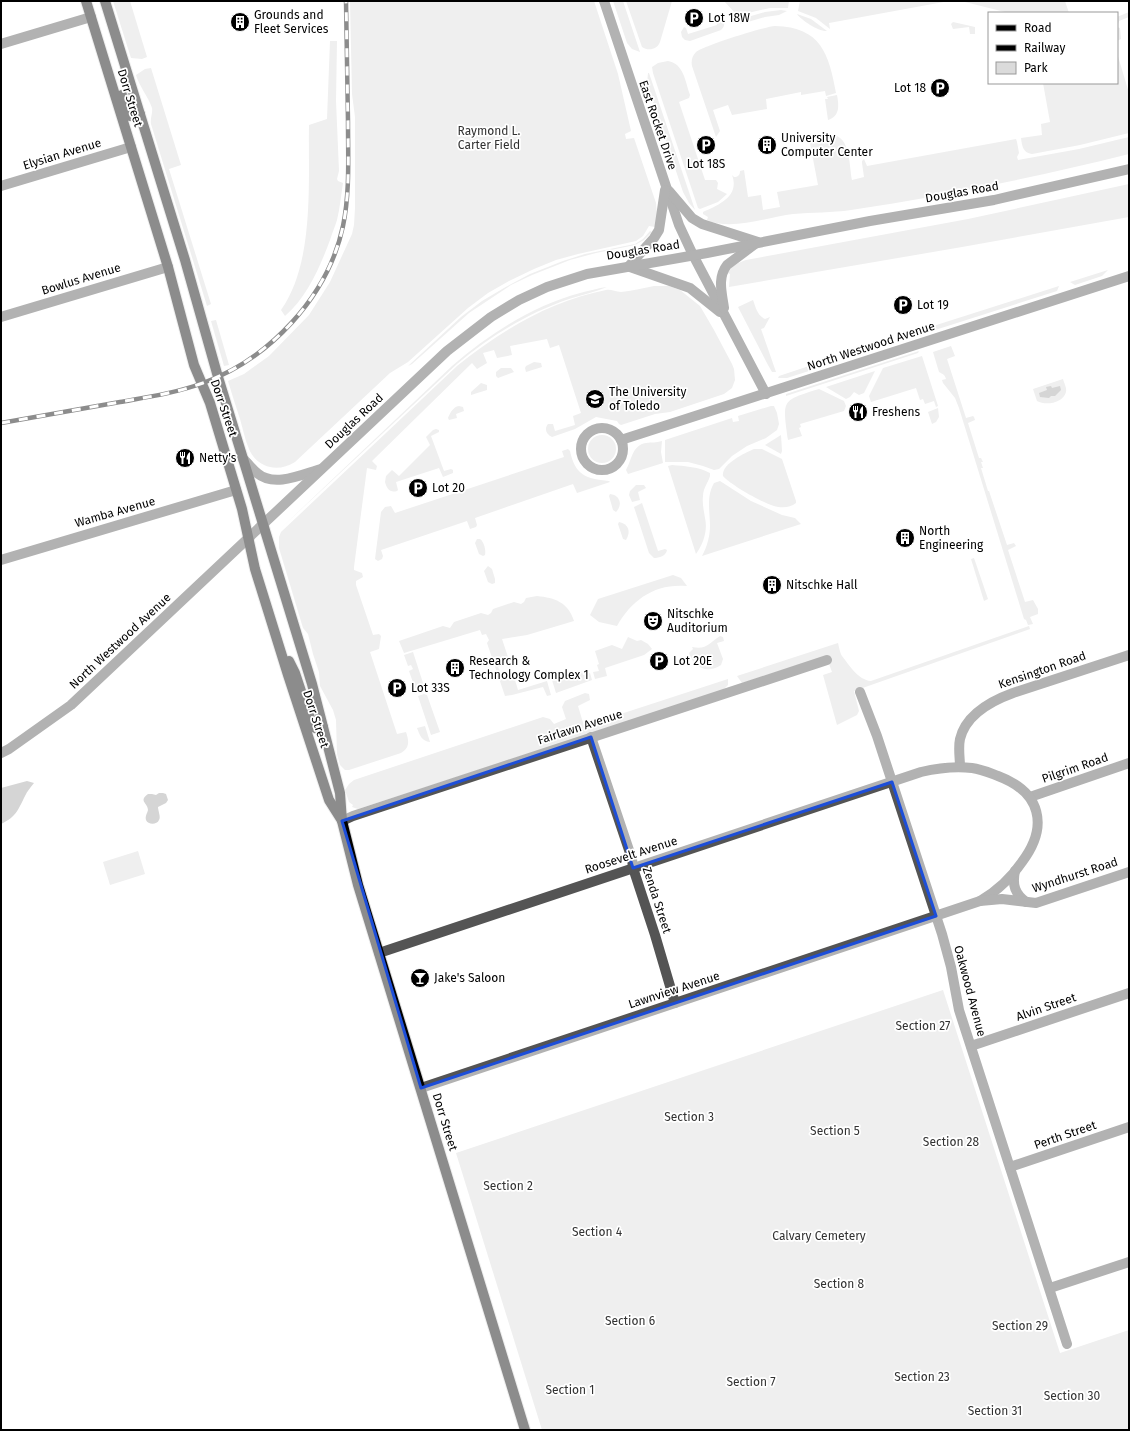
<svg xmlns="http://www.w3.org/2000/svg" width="1130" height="1431" viewBox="0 0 1130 1431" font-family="'Fira Sans',sans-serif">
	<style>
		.green { fill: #dbdbdb }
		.water { fill: #a2a2a2 }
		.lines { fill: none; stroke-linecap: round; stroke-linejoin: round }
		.major-casing { stroke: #dbdbdb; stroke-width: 12 }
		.minor { stroke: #545454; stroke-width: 10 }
		.major { stroke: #000; stroke-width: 10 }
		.rail-casing { stroke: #000; stroke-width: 4.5 }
		.rail { stroke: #fff; stroke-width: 3; stroke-dasharray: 9; stroke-linecap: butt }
		.marked { fill: none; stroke: #1d4ed8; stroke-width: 3; stroke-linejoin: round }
		.labels { text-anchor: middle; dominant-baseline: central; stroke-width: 3.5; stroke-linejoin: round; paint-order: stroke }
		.poi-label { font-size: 12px; fill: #000; stroke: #fff; text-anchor: start }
		.street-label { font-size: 12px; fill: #000; stroke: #fff }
		.park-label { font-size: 12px; fill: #323232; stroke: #fff }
	</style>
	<rect width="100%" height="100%" fill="#fff"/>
	<!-- green -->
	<g class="green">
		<path d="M113,1H130L147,57L142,59L131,58Z"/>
		<path d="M350,1H594L618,74L631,131L625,134L626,139L634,138L656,203L657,215L655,227L649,226L643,236L636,241L578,254L556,260L534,269L509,281L488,293L468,308L408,362L390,373L295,462C278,473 257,468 249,449C245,440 243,429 240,419C236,407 232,394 228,381L244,374L269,356L309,315L330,282L352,234L354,225L355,208V117L352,94Z"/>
		<path d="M613,1H623L640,52L632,49L627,43Z"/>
		<path d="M626,1H672L660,42C657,50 648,51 642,47Z"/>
		<path d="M724,1H789L788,8H770L739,15L736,14Z"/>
		<path d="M800,1H949L829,23L830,29L816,18L798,11Z"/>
		<path d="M961,1H1065L1069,13H1009Z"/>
		<path d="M781,10L787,11L779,15L765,17L741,24L739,21L741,19L765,12Z"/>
		<path d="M1129,12V17L1119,21L1117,27L1120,28L1121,39L1117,41V17Z"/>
		<path d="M797,14L811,19L827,31C819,32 801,20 797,14Z"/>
		<path d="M717,17C724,19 727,25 721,30L690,41L685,40L682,37L681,32L684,27L686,28L688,34L717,25L716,18Z"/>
		<path d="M953,22L975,27V34H970L969,27L953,29L951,24Z"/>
		<path d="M775,26C821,27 829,54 836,93L826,96L825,91L801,95V92L766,99L767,109L732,115L728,105L713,110L720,131L716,137L692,66C691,61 692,56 696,52C703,46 763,27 775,26Z"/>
		<path d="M330,41H337L336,101L339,171L337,179L338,181L343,183C341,195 340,208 337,220C335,227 332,233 330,240C320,267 307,297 285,316L281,310C315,262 308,181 309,125L327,119Z"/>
		<path d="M1117,53L1129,93V133L1080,145L1032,154C1023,153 1022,146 1021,138L1042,135L1041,124L1050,122L1043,83H1117Z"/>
		<path d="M668,61C684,64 685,81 690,95L689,98L679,102L705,180H716L718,183L717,189L727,194L718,202L700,209L698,208L653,73L652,67L658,63Z"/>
		<path d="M151,68L181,165L169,169L211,304L207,306L151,124C150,118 153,113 152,108C148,96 139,86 136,75L145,69Z"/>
		<path d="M648,73H649L695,210L689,203L683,192L647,84Z"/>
		<path d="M837,95C839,106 840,116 828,120L825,99H828L827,97Z"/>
		<path d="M829,135C851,133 849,165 852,180L864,177L862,163V161L864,159L867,166L1016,139L1017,142L1019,153L1017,157L1018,160L1079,149L1129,137V154C1037,177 944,196 851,210C832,213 812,212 793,214C768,217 731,231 707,220L708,217L703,214V212C719,205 740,196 732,175L734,177C738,177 740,175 740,171L744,170L748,197L761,195L763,210L780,207L777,192L818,185L809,138Z"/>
		<path d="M1129,184V217L962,247L729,287L730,274L728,273C732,265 738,263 746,260L968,219Z"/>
		<path d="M650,231L652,232L644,240L635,245L596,253L570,260L532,275L511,285L469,313L412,364L408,366L461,317L482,301L504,288L530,274L563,261L585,254L635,244L643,239Z"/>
		<path d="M1108,270L1102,276L1075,285L1070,282Z"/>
		<path d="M654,286H669L680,290L700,306L714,330L732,364L734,369L735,380L732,388L724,394L670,412L655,414L621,425L619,424L617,421L596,417L575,429L552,437C546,434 544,429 548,424H553L555,431L575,425L573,416L581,413L559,345L550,348L547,339L510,346L512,355L497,358L494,350L483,353L487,363L477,369L472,363L372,461L377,466L376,470L367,468L354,567V570L362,573L363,577L356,581V585L373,635L379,634L381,636L379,649L370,652L397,734L406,732C409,741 410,748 401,753L349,770H345L340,765L337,754L336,720L333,710L320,686L319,672L313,654L308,634L303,628L279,548V537L281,532L457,366C500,331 550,301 606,290C611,289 615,292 621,292C631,291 643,288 654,286Z"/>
		<path d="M1059,286L1057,291L932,331L927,328Z"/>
		<path d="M607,287C595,292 581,295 569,299C528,313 490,336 457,364L279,530L452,366C489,334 532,306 580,293C589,291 598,288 607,287Z"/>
		<path d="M753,300C756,308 757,315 765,319L770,317L764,328L761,329L776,372H772L768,365L738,307Z"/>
		<path d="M216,320L229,365L224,366L211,321Z"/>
		<path d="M951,346L955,356L947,359L966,418L973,416L974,417L975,420L968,423L979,458H981L983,462H981L983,468H981L988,491H989L1007,545L1014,543L1016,546L1008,550L1025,602L1033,600L1038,609V614L1030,617L1033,624L1028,625L1026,620L1024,619L959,408L955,398L943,383L942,380L946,379C945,375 943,374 939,372L933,352Z"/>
		<path d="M919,351L918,353L786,396V394Z"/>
		<path d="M922,356L938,406L936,407L934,401L925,404L923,399L920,400L916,388L871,402L869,396L883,368Z"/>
		<path d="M534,362L541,363L542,367L526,372L525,368L526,366Z"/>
		<path d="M815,364L812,370L787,378H778L779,376Z"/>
		<path d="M501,368H511L514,372L498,378L496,376V372Z"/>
		<path d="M875,371L864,393L859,395L854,392L850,397L846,399L826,387Z"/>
		<path d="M1063,379C1064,383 1067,388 1066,392C1063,403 1046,406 1037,401L1033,389Z"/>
		<path d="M481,383L487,385V390L471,395V392Z"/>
		<path d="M819,389L844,401L846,406L844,411L800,424L801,427L799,428L802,436L788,440C783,400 780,401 819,389Z"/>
		<path d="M459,406L463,407L464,411L456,414L457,418L449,420L448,418C450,413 453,407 459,406Z"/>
		<path d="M771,406H774L777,413L779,424L777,430L766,438L747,446L732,456L719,469L714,470L703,466L688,462H665V440L732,418L733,422L739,421L738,416Z"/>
		<path d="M938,408L939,417L936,422L932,424L928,412Z"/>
		<path d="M436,429L439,430V432L431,436L444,471L451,469L453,470V473L443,477L439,468L396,482L398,490L397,491C390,493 387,489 385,482L386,476L392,470L399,476L430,445L426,437L433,430Z"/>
		<path d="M781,435L782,451L781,454L765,445Z"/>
		<circle cx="602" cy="449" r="14"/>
		<path d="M662,441L661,452L663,463L628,474L626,470C632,460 632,445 646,443C652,442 656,443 662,441Z"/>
		<path d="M568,449L570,451C575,475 586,479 609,481L610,482L577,493L573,484L475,518L477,525L476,527L470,529L467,521L381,550L383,556L382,559L378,561L375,559L381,512L385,507L391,506L395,513L564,457L562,451Z"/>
		<path d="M754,449H762L782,459L796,501V503C791,507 785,508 778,507C766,505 732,486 723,476C721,464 745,453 754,449Z"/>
		<path d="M672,465C685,466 699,467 710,473V476C708,483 703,488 703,496C702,504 704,511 705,518C708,531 703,544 696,554L668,466Z"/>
		<path d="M720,481L751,501L782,515L795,518L801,524L702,556C707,547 710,536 710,526C710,511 706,497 714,483Z"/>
		<path d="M636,485H644L646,488L638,492L640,500L632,502L629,495L630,491Z"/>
		<path d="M610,494C620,495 623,505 616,512L613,510L609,496Z"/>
		<path d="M642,503L658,551L665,549L667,550C666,556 659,558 654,558L649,553L634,507Z"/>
		<path d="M619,522C629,524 631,532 626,540L623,539L618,524Z"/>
		<path d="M477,539H480C484,542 486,550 485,555L483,556L479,554L475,543Z"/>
		<path d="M974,558L988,599L984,601L971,559Z"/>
		<path d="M488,566L492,569L495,579V583L492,584L488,582L484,571Z"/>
		<path d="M673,575L681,578L687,586C656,583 632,599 617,626L599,622L590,615L598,599Z"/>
		<path d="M537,596C555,598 568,602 574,621L527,635L502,639L510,663L498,667L501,673L512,670L518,690L547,681L551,695L547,696L543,687L512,695L505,696L487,643L489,640L486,634L482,635L480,630L404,653L399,641L443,626L450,628L454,622L481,613L488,615L491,613L493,609L514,602L521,604L524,602L526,598Z"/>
		<path d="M1029,626L1030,629L854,691L859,711L857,715L837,725L823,675L832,672L826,656L742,683L737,676L838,643C839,647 840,653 842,656C849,665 858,680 871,681Z"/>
		<path d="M720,636L723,637L724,641L717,643L723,659L721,665C707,674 694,668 689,653L693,649L692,647C707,650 709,643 720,636Z"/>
		<path d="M628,637L637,641L641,640L648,644L652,649L644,655L605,668L607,676L595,679L593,672L599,671L597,665L599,664L595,651L612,645L622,649Z"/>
		<path d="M413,652L423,683L422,686L415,688L409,671L413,669L411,665L408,666L404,655Z"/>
		<path d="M582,671L583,675L590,673L592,680L556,693L552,680Z"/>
		<path d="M728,679V685L722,691L358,809L352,807L353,805L349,802L345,790L349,784L354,780L543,717L550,719L554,724L566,719L562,707L565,701L585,693L589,694L590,700L578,706L584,726Z"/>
		<path d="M424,694L427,695L440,732L431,735L418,696Z"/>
		<path d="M425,726L430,742C422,741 420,736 417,728Z"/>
		<path d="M138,851L145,874L110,885L103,862Z"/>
		<path d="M943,990L1060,1353L1129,1330V1430H542L456,1153Z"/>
	</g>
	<!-- water -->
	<g class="water">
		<path d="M1051,386L1052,388L1060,386L1061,390L1055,396H1051L1049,398L1040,397L1039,393L1047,390L1046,387Z"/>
		<path d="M27,781L34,783C31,787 27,791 25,796C18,810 16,817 1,824V788Z"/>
		<path d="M159,793H163L166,794L168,800L166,803L158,807C158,811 161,817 159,820C157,825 148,825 146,820C145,816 147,814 148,810C148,803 138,801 148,794H152L156,795Z"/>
	</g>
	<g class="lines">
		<!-- major casing -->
		<g class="major-casing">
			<g id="major">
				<path d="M86,1L168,267L194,365L210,403L242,509L255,569L288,675L329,800L341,819"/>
				<path d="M105,1L185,260L218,377L312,684L340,793L342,821L358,885L525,1430"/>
				<path d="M122,95L130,116H134L140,114"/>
				<path d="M289,661L295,673L313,727L318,729L323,727"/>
			</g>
		</g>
		<!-- minor -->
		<g class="minor">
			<path d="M604,1L679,225L693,255L766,394"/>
			<path d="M1,44L91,17"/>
			<path d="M1,186L131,147"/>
			<path d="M669,191L692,218L702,224L758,242"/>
			<path d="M629,266L654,238L659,230L665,190"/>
			<path d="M630,267L690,288L720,312"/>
			<path d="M724,308C722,293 717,278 727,265L755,244"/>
			<path d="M1,317L168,267"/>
			<circle cx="602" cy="449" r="21"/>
			<path d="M621,440L1129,276"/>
			<path d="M243,459C248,463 252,469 257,473C274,488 303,474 321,469"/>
			<path d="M1,560L236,490"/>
			<path d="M860,692L877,736L942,934L951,967L959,1010L1067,1344"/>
			<path d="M591,737L632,859L633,868L655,935L675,1003"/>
			<path d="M1,753L9,749L71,705L447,351L491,317L519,300L547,287L587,274L707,253L870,221L994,200L1129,169"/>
			<path d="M960,767C960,758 958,748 960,739C966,714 991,701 1013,693L1129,655"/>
			<path d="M1030,797L1129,763"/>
			<path d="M342,821L353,816L827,660"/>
			<path d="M1015,871C1012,885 1015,894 1026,902"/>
			<path d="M379,953L921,772C938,768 955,766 972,768C981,769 990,773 998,776C1041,792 1049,826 1022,862C1011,878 997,891 980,901"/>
			<path d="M971,1046L1129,993"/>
			<path d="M421,1088L980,901L1002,899L1036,903L1129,872"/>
			<path d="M1010,1167L1129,1127"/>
			<path d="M1050,1288L1129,1262"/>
		</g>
		<!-- major -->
		<use href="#major" class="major"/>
		<!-- rail casing -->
		<g class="rail-casing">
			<path id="rail" d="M1,423C41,416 80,409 120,402C148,397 176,393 203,383C269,359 328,297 343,226C350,192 348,157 348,122C347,82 347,41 346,1"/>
		</g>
		<!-- rail -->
		<use href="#rail" class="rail"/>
	</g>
	<!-- marked area -->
	<path d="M0 0H1130V1431H0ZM591,737L633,868L892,782L936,916L421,1088L342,821Z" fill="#fff" fill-opacity=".55" fill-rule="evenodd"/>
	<path class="marked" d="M591,737L633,868L892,782L936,916L421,1088L342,821Z"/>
	<!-- icons -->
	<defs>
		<g id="parking-disc" transform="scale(1)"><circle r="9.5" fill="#000" stroke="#fff"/><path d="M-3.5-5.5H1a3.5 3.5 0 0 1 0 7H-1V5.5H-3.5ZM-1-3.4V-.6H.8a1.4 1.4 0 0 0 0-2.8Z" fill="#fff"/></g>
		<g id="building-disc" transform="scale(1)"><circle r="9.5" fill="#000" stroke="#fff"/><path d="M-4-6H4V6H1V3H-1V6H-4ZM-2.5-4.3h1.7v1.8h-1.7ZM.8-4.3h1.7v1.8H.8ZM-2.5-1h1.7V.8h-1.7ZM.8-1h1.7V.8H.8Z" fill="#fff"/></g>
		<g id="university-disc" transform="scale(1)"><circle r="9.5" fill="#000" stroke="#fff"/><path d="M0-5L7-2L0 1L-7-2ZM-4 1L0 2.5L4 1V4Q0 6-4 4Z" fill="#fff"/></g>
		<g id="restaurant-disc" transform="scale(1)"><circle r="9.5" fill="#000" stroke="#fff"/><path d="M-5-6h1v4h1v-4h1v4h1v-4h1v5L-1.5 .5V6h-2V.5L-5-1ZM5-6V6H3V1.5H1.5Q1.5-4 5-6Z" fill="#fff"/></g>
		<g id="theatre-disc" transform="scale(1)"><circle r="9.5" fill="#000" stroke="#fff"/><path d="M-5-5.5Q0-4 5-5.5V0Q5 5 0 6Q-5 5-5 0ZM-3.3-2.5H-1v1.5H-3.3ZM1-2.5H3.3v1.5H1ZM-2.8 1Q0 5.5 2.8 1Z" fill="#fff"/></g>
		<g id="bar-disc" transform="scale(1)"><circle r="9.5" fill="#000" stroke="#fff"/><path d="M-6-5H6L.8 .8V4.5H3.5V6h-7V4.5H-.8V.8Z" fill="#fff"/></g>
	</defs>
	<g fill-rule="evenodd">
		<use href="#parking-disc" x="694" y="18"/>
		<use href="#building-disc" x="240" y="22"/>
		<use href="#parking-disc" x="940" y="88"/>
		<use href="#parking-disc" x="706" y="145"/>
		<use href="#building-disc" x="767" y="145"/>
		<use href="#parking-disc" x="903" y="305"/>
		<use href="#university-disc" x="595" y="399"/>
		<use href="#restaurant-disc" x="858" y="412"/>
		<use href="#restaurant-disc" x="185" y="458"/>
		<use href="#parking-disc" x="418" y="488"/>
		<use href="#building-disc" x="905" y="538"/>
		<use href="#building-disc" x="772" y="585"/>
		<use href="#theatre-disc" x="653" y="621"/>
		<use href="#parking-disc" x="659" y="661"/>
		<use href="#building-disc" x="455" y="668"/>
		<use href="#parking-disc" x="397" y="688"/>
		<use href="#bar-disc" x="420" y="978"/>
	</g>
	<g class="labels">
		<!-- poi labels -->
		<g class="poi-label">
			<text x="254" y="15">Grounds and<tspan x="254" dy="14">Fleet Services</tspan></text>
			<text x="708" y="18">Lot 18W</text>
			<text x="926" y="88" text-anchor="end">Lot 18</text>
			<text x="781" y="138">University<tspan x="781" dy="14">Computer Center</tspan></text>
			<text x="706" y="164" text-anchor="middle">Lot 18S</text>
			<text x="917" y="305">Lot 19</text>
			<text x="609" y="392">The University<tspan x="609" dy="14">of Toledo</tspan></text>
			<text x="872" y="412">Freshens</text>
			<text x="199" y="458">Netty's</text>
			<text x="432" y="488">Lot 20</text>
			<text x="919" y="531">North<tspan x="919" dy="14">Engineering</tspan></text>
			<text x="786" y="585">Nitschke Hall</text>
			<text x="667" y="614">Nitschke<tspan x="667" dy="14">Auditorium</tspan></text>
			<text x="469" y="661">Research &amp;<tspan x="469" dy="14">Technology Complex 1</tspan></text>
			<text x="673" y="661">Lot 20E</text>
			<text x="411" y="688">Lot 33S</text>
			<text x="434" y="978">Jake's Saloon</text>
		</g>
		<!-- street labels -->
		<g class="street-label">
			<text transform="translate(130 98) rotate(73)">Dorr Street</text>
			<text transform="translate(658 125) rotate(71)">East Rocket Drive</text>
			<text transform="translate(62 154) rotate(-17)">Elysian Avenue</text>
			<text transform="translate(962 192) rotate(-10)">Douglas Road</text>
			<text transform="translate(643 250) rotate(-9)">Douglas Road</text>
			<text transform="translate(81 279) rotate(-17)">Bowlus Avenue</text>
			<text transform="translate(871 346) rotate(-18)">North Westwood Avenue</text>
			<text transform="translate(224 408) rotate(71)">Dorr Street</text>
			<text transform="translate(354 421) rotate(-43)">Douglas Road</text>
			<text transform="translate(115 512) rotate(-16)">Wamba Avenue</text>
			<text transform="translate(120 641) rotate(-43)">North Westwood Avenue</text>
			<text transform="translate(1042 670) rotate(-19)">Kensington Road</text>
			<text transform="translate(316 719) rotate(72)">Dorr Street</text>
			<text transform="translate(580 727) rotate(-18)">Fairlawn Avenue</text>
			<text transform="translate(1075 768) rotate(-19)">Pilgrim Road</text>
			<text transform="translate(631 855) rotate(-18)">Roosevelt Avenue</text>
			<text transform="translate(1075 875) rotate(-18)">Wyndhurst Road</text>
			<text transform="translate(657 900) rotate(72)">Zenda Street</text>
			<text transform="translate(674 990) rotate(-18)">Lawnview Avenue</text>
			<text transform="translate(970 991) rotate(75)">Oakwood Avenue</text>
			<text transform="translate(1046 1007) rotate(-19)">Alvin Street</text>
			<text transform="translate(445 1122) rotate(73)">Dorr Street</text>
			<text transform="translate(1065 1135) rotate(-19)">Perth Street</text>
		</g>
		<!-- park labels -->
		<g class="park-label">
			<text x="489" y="131">Raymond L.<tspan x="489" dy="14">Carter Field</tspan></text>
			<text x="923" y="1026">Section 27</text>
			<text x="689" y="1117">Section 3</text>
			<text x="835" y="1131">Section 5</text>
			<text x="951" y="1142">Section 28</text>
			<text x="508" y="1186">Section 2</text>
			<text x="597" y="1232">Section 4</text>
			<text x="819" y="1236">Calvary Cemetery</text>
			<text x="839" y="1284">Section 8</text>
			<text x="630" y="1321">Section 6</text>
			<text x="1020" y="1326">Section 29</text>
			<text x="922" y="1377">Section 23</text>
			<text x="751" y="1382">Section 7</text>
			<text x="570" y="1390">Section 1</text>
			<text x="1072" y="1396">Section 30</text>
			<text x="995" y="1411">Section 31</text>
		</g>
	</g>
	<!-- border -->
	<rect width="1130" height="1431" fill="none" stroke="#000000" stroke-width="4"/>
	<!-- legend -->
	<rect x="988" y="12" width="130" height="72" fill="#ffffff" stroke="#999999"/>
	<rect x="996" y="25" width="20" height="6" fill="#000000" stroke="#999999"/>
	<text x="1024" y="32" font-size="12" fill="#000000">Road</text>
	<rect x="996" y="45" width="20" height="6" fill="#000000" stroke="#999999"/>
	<text x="1024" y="52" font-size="12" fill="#000000">Railway</text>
	<rect x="996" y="62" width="20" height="12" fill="#dbdbdb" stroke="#999999"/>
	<text x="1024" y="72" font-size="12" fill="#000000">Park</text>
</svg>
